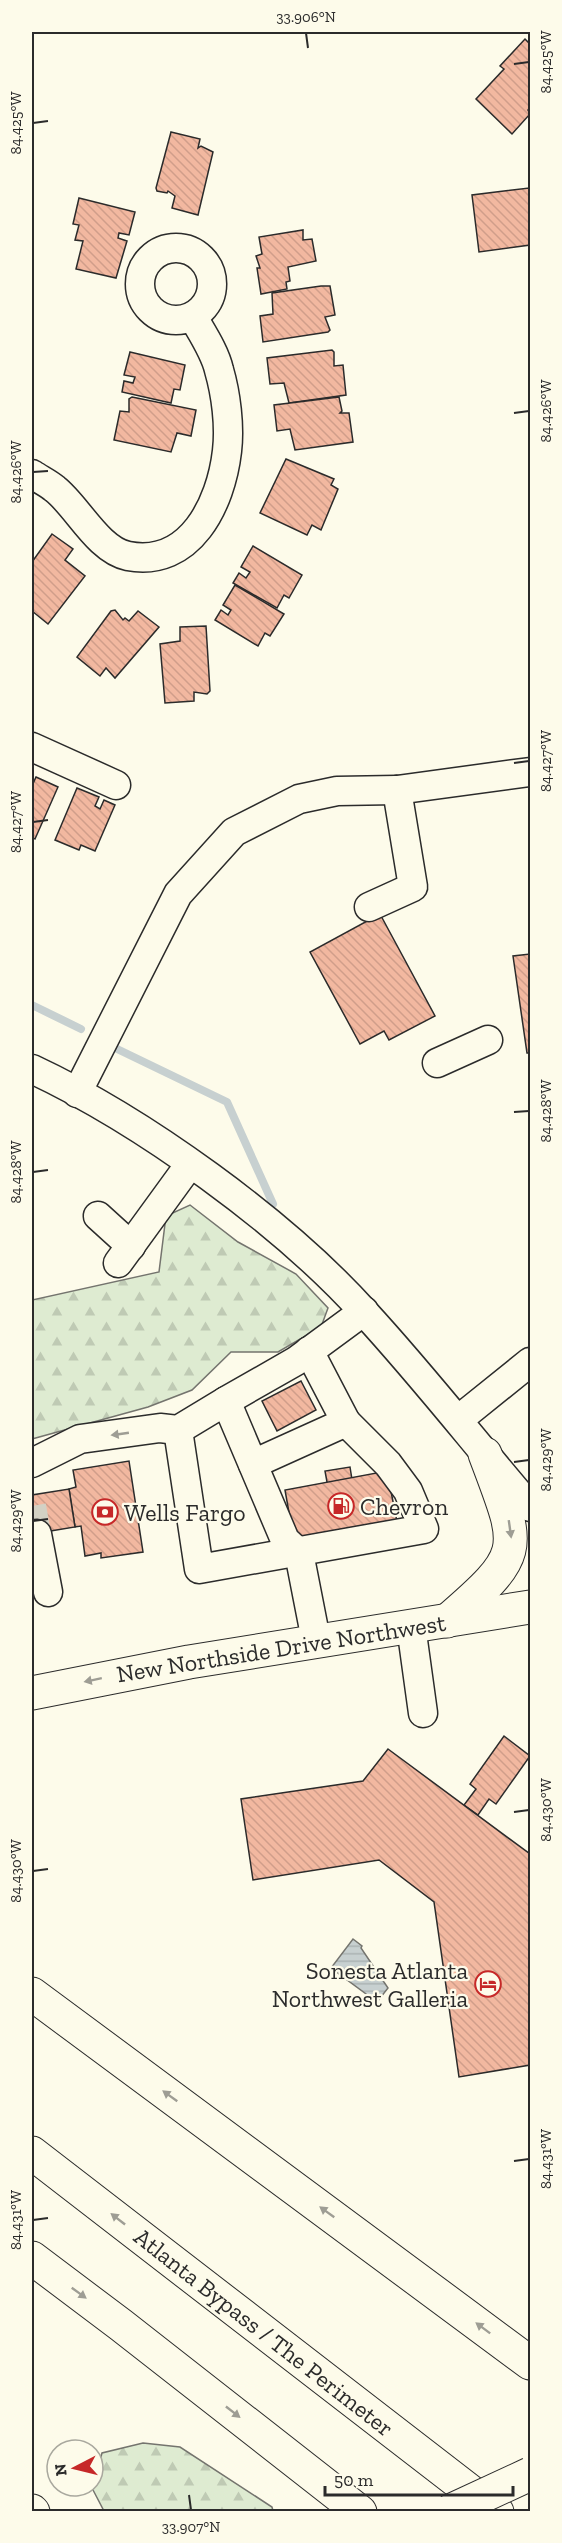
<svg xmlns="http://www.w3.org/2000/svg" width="562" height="2543" viewBox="0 0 562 2543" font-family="'Zilla Slab',serif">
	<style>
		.forest { fill: url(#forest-firs); stroke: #74746e; stroke-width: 1.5 }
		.water { fill: url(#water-rules); stroke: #74746e; stroke-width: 1.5 }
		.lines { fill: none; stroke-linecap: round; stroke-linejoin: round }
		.stream { stroke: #c7d0d0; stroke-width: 8 }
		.building { fill: url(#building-back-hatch); stroke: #2b2b2b; stroke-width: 1.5 }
		.minor-tunnel { stroke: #d3d1c4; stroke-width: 28; stroke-dasharray: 28 14; stroke-linecap: butt }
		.minor-casing { stroke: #2b2b2b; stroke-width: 31 }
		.major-casing { stroke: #2b2b2b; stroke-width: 35 }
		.highway-casing { stroke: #2b2b2b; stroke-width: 35 }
		.minor { stroke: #fdfbea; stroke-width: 28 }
		.major { stroke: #fdfbea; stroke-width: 33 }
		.highway { stroke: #fdfbea; stroke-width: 33 }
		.major-bridge-casing { stroke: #2b2b2b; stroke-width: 35; stroke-linecap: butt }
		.major-bridge { stroke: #fdfbea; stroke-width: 33 }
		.oneway { fill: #9e9d94 }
		.ticks { fill: none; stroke: #2b2b2b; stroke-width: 2 }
		.labels { text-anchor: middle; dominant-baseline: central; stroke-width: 4.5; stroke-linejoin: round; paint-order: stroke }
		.poi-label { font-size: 24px; fill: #2b2b2b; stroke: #fdfbea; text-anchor: start }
		.street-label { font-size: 24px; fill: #2b2b2b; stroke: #fdfbea }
		.neatline { fill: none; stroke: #2b2b2b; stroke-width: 2 }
		.ticks-label { font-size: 15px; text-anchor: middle; fill: #2b2b2b }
	</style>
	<defs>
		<pattern id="forest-firs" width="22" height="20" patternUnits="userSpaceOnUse" patternTransform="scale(1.5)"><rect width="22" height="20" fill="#deebd1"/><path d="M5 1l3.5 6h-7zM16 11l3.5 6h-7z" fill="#bfcab4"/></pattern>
		<pattern id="water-rules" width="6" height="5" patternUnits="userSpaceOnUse" patternTransform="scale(1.5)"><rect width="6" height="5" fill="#c7d0d0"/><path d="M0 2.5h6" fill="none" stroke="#abb3b3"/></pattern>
		<pattern id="building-back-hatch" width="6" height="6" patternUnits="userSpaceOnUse" patternTransform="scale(1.5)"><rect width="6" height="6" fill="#f2b8a0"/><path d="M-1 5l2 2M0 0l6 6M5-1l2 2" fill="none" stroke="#d09e8a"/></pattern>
	</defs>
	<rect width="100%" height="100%" fill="#fdfbea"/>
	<!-- forest -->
	<g class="forest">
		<path d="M190,1205L238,1242L296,1274L328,1308L321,1327L278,1352H231L192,1390L148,1407L32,1439V1300L159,1272L166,1216Z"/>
		<path d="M143,2443L180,2447L272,2507L273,2511H104L92,2488L102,2453Z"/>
	</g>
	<!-- water -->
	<path class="water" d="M353,1939L362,1946L361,1948L388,1988L377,2002L331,1968Z"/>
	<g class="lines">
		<!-- stream -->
		<g class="stream">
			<path d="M32,1005L81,1029"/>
			<path d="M113,1047L227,1102L273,1204"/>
		</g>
	</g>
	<!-- building -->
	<g class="building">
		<path d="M525,39L530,44V107L528,110L530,114L512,134L476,99L504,69L500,66Z"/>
		<path d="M171,132L200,139L198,148L201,146L213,152L198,215L172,208L175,196L168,191L167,193L157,191L156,188Z"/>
		<path d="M529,188L530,245L479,252L472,195Z"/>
		<path d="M79,198L135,212L129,235L119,233L118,238L127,241L116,278L76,269L83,241L75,240L79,225L73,224Z"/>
		<path d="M303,230V240L312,239L316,261L288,267L290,281L286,282L287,289L261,294L257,268H260L256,256L262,254L259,237Z"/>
		<path d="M321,286H330L335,315L325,317L330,330L328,332L263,342L260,316L273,314L272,293Z"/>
		<path d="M332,350L334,352V366L343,365L346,395L289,403L284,383L270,384L267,358Z"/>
		<path d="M130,352L185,365L180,390L174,389L171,403L122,392L124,381L133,383L135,377L124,375Z"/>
		<path d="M132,397L196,410L191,436L177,433L171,452L114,440L120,411L129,412V399Z"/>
		<path d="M339,397L342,411L340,413H349L353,442L295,450L290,429L277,431L274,405Z"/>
		<path d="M286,459L334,479L331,485L338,489L321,530L312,525L307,535L260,513Z"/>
		<path d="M52,534L73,549L65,560L85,576L48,624L32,611V562Z"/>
		<path d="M253,546L302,575L289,598L284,595L277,608L233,583L239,573L246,578L250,572L241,567Z"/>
		<path d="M235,585L284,614L270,636L265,633L258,646L215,620L221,610L228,615L231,610L223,605Z"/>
		<path d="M115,610L123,620L125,618L129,621L138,611L159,627L115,678L106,668L100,676L77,657L111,611Z"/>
		<path d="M206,626L210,691L207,694L194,692V701L165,703L160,644L180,641V627Z"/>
		<path d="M36,777L58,787L35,839L32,837V786Z"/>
		<path d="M77,788L99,797L95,806L100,809L104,800L115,805L95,851L81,845L79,850L55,840Z"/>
		<path d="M380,914L435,1016L389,1040L384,1031L360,1044L310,952Z"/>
		<path d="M530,954V1053H527L513,956Z"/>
		<path d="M301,1381L316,1410L277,1431L262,1401Z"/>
		<path d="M129,1461L143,1552L101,1558V1553L85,1556L81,1526L75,1527L69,1489L76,1487L73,1470Z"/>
		<path d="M350,1467L357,1511L333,1515L325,1471Z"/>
		<path d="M387,1471L397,1522L294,1541L285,1490Z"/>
		<path d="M69,1489L75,1527L32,1534V1495Z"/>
		<path d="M504,1736L530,1756L496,1804L489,1799L478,1815L464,1805L476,1789L470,1784Z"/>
		<path d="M388,1749L530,1854V2065L459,2077L434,1902L379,1860L253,1880L241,1799L363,1781Z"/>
	</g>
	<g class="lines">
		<!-- minor-tunnel -->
		<path class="minor-tunnel" d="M32,1506L37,1534"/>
		<!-- minor casing -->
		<g class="minor-casing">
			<g id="minor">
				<circle cx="176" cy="284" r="36"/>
				<path d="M32,474C39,479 48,483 55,489C77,506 98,550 128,556C190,568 221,504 227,451C230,426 226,394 219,370C215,352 202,333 193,317"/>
				<path d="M32,747L116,785"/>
				<path d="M369,907L413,887L397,790"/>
				<path d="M437,1063L488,1040"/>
				<path d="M32,1069C143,1121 283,1222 365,1313C423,1376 475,1443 530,1507"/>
				<path d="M77,1093L178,894L234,832L299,799L337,791L397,790L530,772"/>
				<path d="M98,1216L131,1246"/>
				<path d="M118,1263L190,1164"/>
				<path d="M226,1401L296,1361L364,1311"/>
				<path d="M458,1420L530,1362"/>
				<path d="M178,1430L199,1569L424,1529L408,1491L388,1464L346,1422"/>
				<path d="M32,1463L80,1439L160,1428L178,1430L226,1401L285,1540L299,1553L316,1640"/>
				<path d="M253,1464L346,1422L309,1351"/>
				<path d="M37,1534L48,1592"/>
				<path d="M411,1626L423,1713"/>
			</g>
		</g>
		<!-- major casing -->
		<g class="major-casing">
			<g id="major">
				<path d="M447,1621C527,1552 521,1550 485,1454"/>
				<path d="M32,1693L189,1662L530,1607"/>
				<path d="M32,1994L530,2363"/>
				<path d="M32,2511L33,2512"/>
			</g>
		</g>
		<!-- highway casing -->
		<g class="highway-casing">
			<g id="highway">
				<path d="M32,2153L497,2512"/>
				<path d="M32,2258L121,2325L360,2512"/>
			</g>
		</g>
		<!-- minor -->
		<use href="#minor" class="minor"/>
		<!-- major -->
		<use href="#major" class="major"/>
		<!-- highway -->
		<use href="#highway" class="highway"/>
		<!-- major-bridge casing -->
		<g class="major-bridge-casing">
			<path id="major-bridge" d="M448,2512L530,2474"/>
		</g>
		<!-- major-bridge -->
		<use href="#major-bridge" class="major-bridge"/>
	</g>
	<!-- one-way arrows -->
	<defs><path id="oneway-solid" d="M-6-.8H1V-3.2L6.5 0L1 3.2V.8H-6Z" transform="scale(1.5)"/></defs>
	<g class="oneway">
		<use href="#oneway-solid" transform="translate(120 1434) rotate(172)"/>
		<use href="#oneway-solid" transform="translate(510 1529) rotate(82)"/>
		<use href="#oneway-solid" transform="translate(93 1680) rotate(168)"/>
		<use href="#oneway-solid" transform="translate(170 2096) rotate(-144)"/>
		<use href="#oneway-solid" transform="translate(327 2212) rotate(-144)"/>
		<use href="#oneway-solid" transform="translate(118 2219) rotate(-142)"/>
		<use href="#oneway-solid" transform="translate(79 2293) rotate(36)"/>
		<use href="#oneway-solid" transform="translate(483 2328) rotate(-143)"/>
		<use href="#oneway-solid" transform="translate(233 2412) rotate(38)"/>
	</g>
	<!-- ticks -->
	<path class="ticks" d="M306,33L308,48M514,64L529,62M33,123L48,121M514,413L529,411M33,472L48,471M514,763L529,761M33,822L48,820M514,1112L529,1111M33,1172L48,1170M514,1462L529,1460M33,1521L48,1519M514,1812L529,1810M33,1871L48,1869M514,2161L529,2159M33,2220L48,2218M189,2495L191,2510"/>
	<!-- icons -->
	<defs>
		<g id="fuel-ring" transform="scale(1.35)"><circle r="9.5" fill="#fdfbea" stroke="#c62828" stroke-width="1.5"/><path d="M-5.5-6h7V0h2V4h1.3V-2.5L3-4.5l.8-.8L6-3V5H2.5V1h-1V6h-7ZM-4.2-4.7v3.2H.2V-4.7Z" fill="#c62828"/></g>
		<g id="bank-ring" transform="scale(1.35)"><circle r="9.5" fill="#fdfbea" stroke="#c62828" stroke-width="1.5"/><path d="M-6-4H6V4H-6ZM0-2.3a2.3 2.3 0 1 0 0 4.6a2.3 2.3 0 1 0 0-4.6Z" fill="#c62828"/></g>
		<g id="hotel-ring" transform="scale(1.35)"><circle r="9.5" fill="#fdfbea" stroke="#c62828" stroke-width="1.5"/><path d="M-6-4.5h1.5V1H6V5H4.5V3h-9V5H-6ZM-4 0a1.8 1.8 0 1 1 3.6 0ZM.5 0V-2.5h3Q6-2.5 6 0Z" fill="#c62828"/></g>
	</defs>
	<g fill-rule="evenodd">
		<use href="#fuel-ring" x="341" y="1506"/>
		<use href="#bank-ring" x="105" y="1512"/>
		<use href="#hotel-ring" x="488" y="1984"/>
	</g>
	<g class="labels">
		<!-- poi labels -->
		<g class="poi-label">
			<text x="360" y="1506">Chevron</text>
			<text x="124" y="1512">Wells Fargo</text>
			<text x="468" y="1970" text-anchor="end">Sonesta Atlanta<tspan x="468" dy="28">Northwest Galleria</tspan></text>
		</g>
		<!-- street labels -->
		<g class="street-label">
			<text transform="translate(281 1648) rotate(-9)">New Northside Drive Northwest</text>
			<text transform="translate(264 2332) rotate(38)">Atlanta Bypass / The Perimeter</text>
		</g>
	</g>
	<!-- border -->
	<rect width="562" height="2543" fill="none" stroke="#fdfbea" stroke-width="66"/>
	<!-- north arrow -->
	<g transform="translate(75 2468) rotate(263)"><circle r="28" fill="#fdfbea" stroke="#a9a89e" stroke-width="1.5"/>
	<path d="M0-4.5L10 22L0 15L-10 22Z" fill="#c62828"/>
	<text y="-9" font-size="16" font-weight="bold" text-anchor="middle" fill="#2b2b2b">N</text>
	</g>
	<!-- scale -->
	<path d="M325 2486v9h188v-9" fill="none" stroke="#2b2b2b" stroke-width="3"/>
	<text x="334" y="2486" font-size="18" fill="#2b2b2b" stroke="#fdfbea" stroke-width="4.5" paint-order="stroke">50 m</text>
	<rect x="33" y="33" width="496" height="2477" class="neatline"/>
	<g class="ticks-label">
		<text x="306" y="22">33.906°N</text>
		<text transform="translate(546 62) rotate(-90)" y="5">84.425°W</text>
		<text transform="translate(16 123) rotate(-90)" y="5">84.425°W</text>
		<text transform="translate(546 411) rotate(-90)" y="5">84.426°W</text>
		<text transform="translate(16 472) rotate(-90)" y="5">84.426°W</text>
		<text transform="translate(546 761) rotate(-90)" y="5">84.427°W</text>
		<text transform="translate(16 822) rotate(-90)" y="5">84.427°W</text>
		<text transform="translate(546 1111) rotate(-90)" y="5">84.428°W</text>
		<text transform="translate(16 1172) rotate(-90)" y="5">84.428°W</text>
		<text transform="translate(546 1460) rotate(-90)" y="5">84.429°W</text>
		<text transform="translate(16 1521) rotate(-90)" y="5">84.429°W</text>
		<text transform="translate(546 1810) rotate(-90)" y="5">84.430°W</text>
		<text transform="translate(16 1871) rotate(-90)" y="5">84.430°W</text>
		<text transform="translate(546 2159) rotate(-90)" y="5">84.431°W</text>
		<text transform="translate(16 2220) rotate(-90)" y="5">84.431°W</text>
		<text x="191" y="2532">33.907°N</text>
	</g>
</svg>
